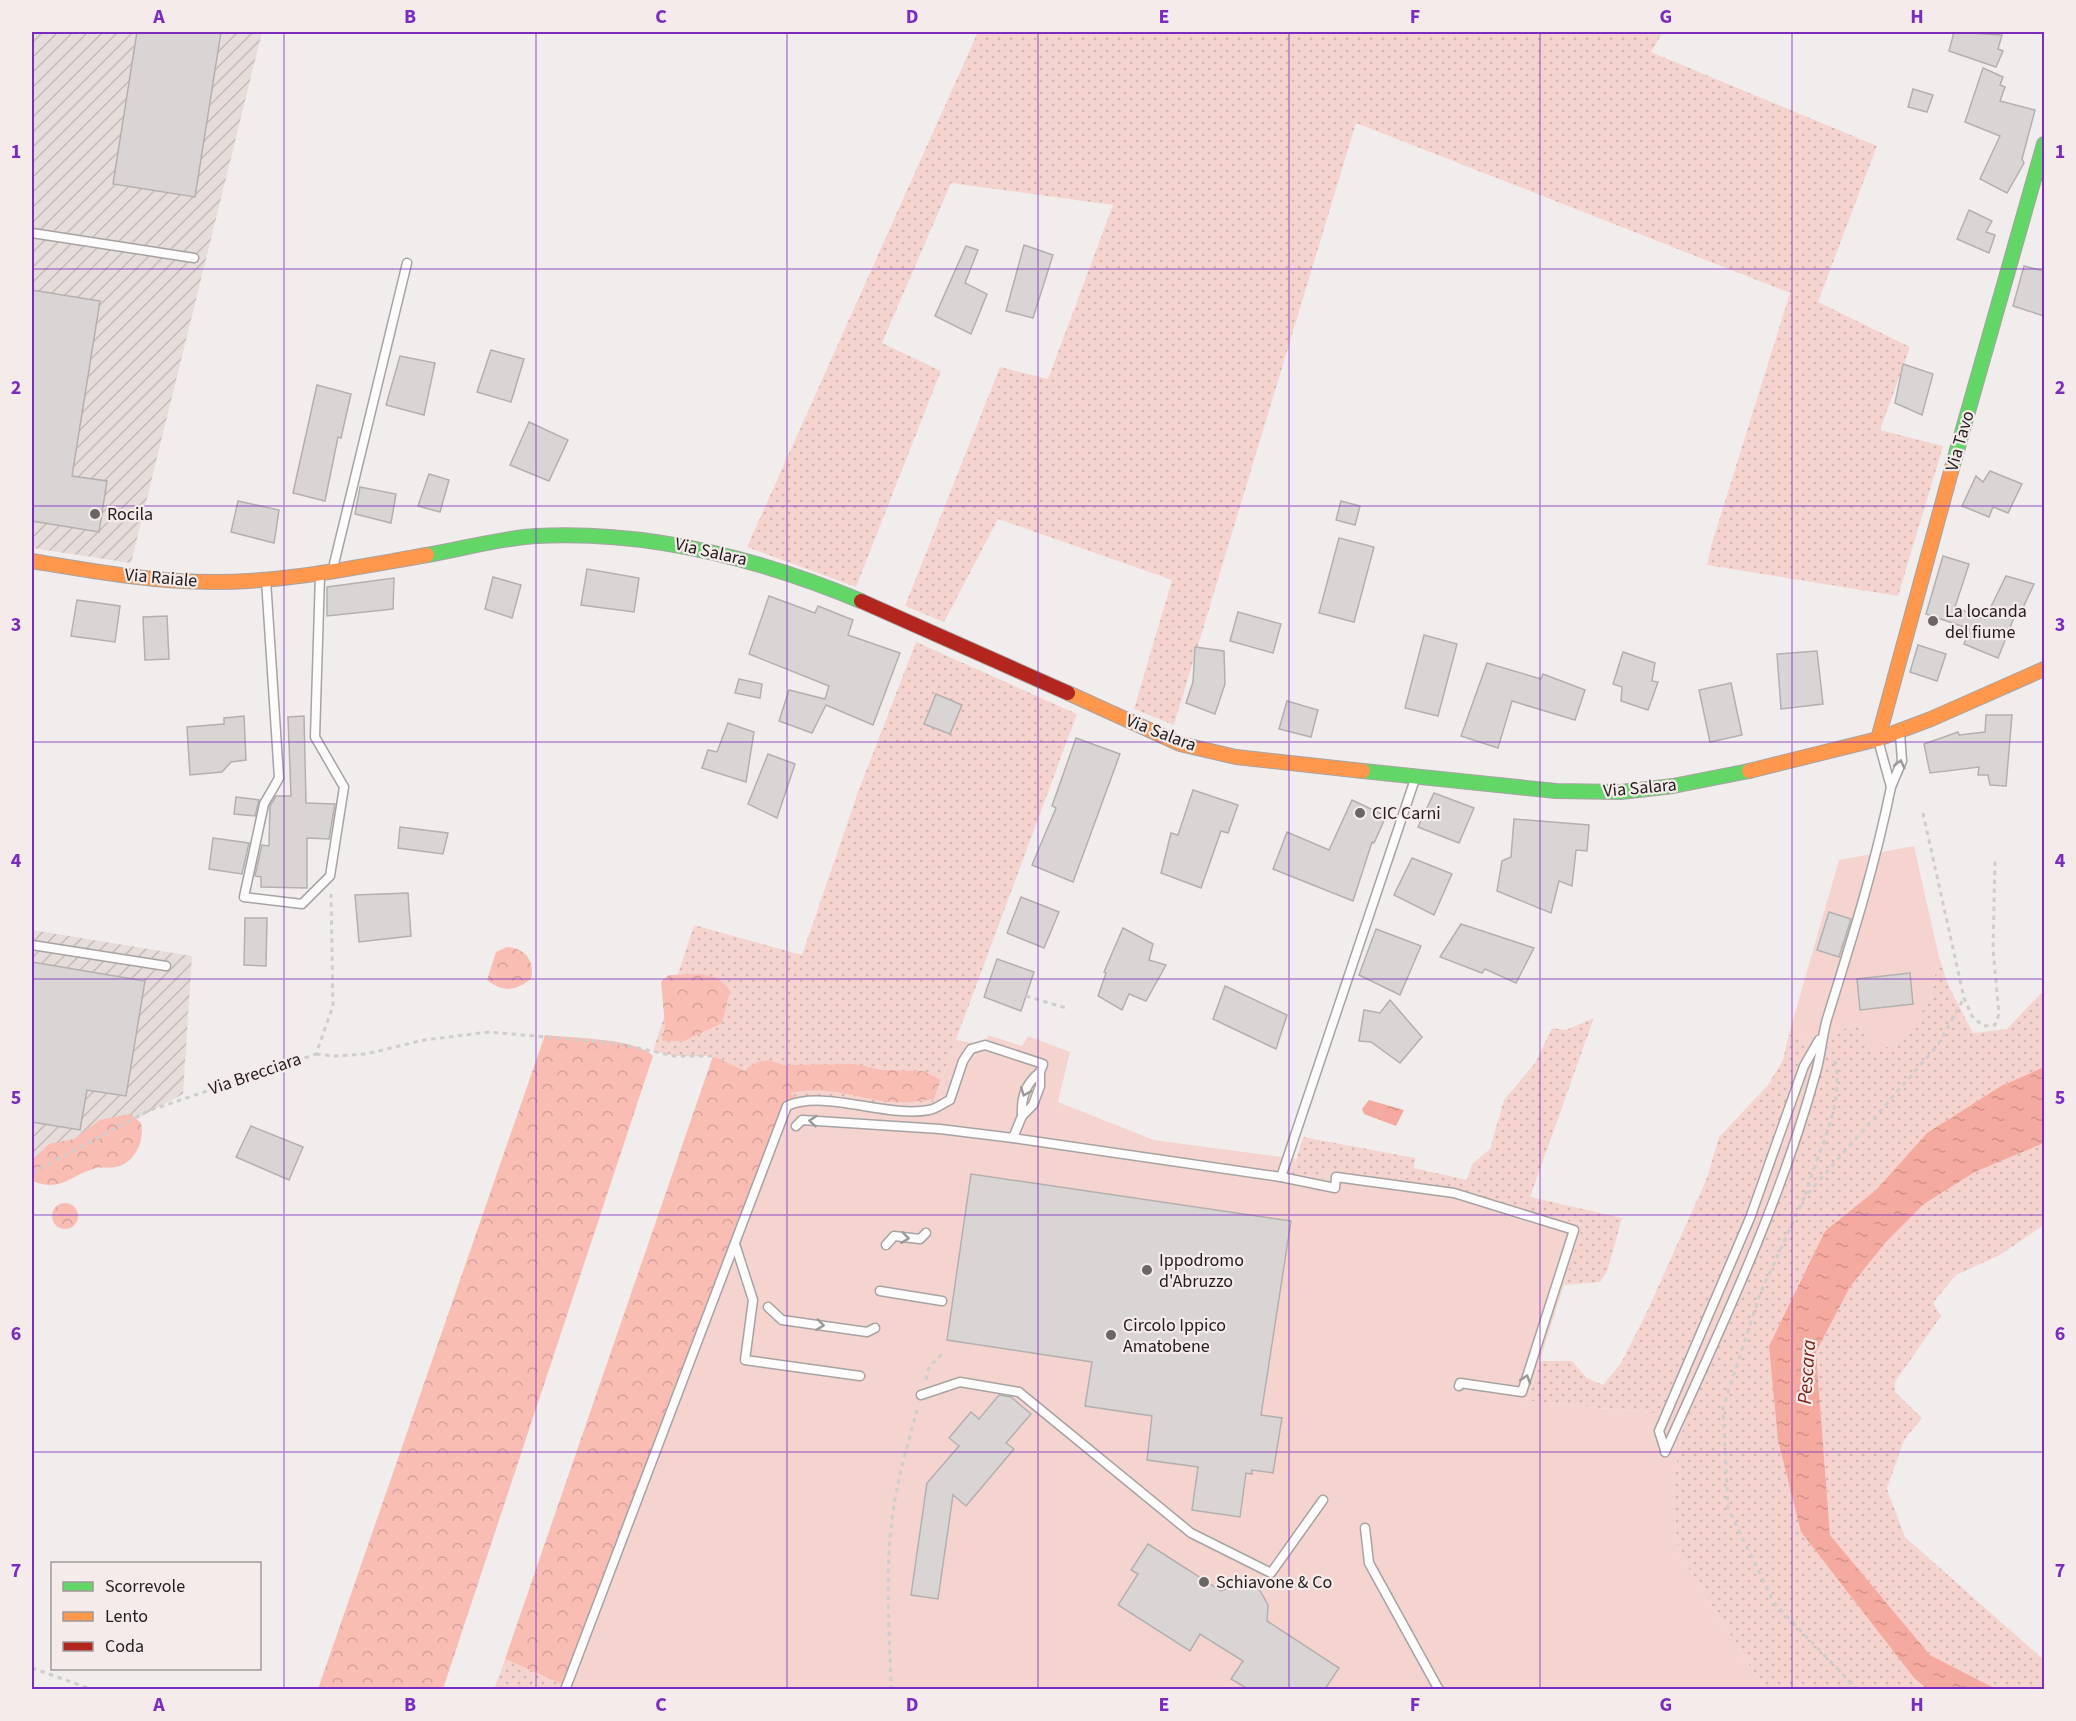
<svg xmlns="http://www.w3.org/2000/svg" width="2076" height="1721" viewBox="0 0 2076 1721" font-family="'Source Sans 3',sans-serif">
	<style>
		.industrial { fill: url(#industrial-furrows) }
		.green { fill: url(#green-dots) }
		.forest { fill: url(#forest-crowns) }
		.pitch { fill: #f5d4cf }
		.water { fill: url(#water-ripples) }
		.building { fill: #d9d5d4; stroke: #b4b0b0; stroke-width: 1.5 }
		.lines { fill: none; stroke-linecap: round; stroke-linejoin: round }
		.lane-casing { stroke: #a6a3a2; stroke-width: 11 }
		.fast-casing { stroke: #a6a3a2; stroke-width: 16 }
		.slow-casing { stroke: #a6a3a2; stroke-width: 16 }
		.jam-casing { stroke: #a6a3a2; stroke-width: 16 }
		.path { stroke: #cfcdcd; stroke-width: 3; stroke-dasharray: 4.5 4.5; stroke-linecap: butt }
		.lane { stroke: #fdfcfc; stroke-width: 8 }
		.fast { stroke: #63d668; stroke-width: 14 }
		.slow { stroke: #ff974d; stroke-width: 14 }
		.jam { stroke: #b3261e; stroke-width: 14 }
		.oneway { stroke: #9a9898 }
		.grid { fill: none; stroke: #7b2cbf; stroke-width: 1.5; stroke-opacity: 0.55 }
		.poi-dot { fill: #6a6666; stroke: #f5ebea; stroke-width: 2 }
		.labels { text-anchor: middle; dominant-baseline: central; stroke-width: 4.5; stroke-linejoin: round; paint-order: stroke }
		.street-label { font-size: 18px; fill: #211e1d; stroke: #f5ebea }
		.poi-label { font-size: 18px; fill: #211e1d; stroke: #f5ebea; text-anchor: start }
		.water-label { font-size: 20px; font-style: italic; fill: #7a1e14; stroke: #f5ebea }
		.neatline { fill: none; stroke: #7b2cbf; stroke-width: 2 }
		.grid-label { font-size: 20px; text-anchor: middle; font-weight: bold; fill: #7b2cbf }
	</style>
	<defs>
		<pattern id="industrial-furrows" width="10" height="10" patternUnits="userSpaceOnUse" patternTransform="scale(1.5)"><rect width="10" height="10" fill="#e6dcd9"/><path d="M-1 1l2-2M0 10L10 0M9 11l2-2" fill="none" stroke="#c5bcba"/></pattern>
		<pattern id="green-dots" width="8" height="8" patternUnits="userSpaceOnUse" patternTransform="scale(1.5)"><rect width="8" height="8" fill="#f5d4cf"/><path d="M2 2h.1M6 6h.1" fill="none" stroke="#d2b6b1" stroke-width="1.8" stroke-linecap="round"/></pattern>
		<pattern id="forest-crowns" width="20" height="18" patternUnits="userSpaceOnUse" patternTransform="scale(1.5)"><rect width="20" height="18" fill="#f9bdb4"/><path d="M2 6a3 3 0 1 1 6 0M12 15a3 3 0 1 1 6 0" fill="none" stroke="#d5a29a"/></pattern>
		<pattern id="water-ripples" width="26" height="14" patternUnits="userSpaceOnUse" patternTransform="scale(1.5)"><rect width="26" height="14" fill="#f5aa9f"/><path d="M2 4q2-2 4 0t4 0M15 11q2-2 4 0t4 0" fill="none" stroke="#d29288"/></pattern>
	</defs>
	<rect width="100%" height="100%" fill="#f2eded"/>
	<!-- industrial -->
	<g class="industrial">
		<path d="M32,32H262L131,563L32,548Z"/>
		<path d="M32,930L192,956L183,1094L32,1174Z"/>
	</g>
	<!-- green -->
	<g class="green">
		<path d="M978,32H1663L1651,52L1877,146L1818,302L1910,347L1880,430L1943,446L1898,596L1707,565L1712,543L1790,293L1356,123L1174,725L1134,709L1172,580L998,519L944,622L905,606L1000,367L1048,379L1113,205L951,183L882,343L941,371L856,587L747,547Z"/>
		<path d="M916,642L1077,714L930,1110L802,1100L713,1056H674L653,1051L694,925L802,955L858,792Z"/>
		<path d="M1939,957L1949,987L1973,1033L2007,1029L2044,990V1067L2001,1086L1927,1133L1876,1190L1825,1231L1769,1346L1801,1532L1914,1678L1927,1689H1764L1678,1551L1672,1487L1685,1417L1757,1255L1816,1090L1828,1044L1839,1031L1856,1024L1862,1028L1929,1002Z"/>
		<path d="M1594,1018L1530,1197L1622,1218L1607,1272L1600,1282L1564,1285L1582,1224L1327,1169L1325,1179L1292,1174L1303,1137L1415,1158L1414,1168L1467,1180L1472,1164L1490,1149L1504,1100L1535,1063L1552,1028L1566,1030Z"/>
		<path d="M1789,1034L1807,1039L1748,1212L1662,1414L1527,1401L1540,1361H1572L1587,1378L1603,1385L1621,1363L1645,1316L1707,1178L1719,1137L1768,1085L1783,1060Z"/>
		<path d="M2044,1143V1225L2000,1255L1956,1275L1933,1303L1941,1316L1895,1382V1392L1922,1418L1904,1440L1887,1489L1905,1537L2044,1660V1689H1996L1930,1655L1830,1535L1816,1352L1850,1287L1886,1242L1924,1204L1975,1172Z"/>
		<path d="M505,1659L566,1686L564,1690H494Z"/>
	</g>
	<!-- forest -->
	<g class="forest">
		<path d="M507,947C525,949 535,960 531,979C515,991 504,993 487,980L496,952Z"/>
		<path d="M669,975C693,975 717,969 730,991L722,1023L684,1041H662L665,1026L661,982Z"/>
		<path d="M545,1035C571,1038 636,1038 653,1056L443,1689H318Z"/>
		<path d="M713,1056L747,1072V1068L758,1062L769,1060L783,1065L855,1064L882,1070L923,1071L941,1080L934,1099C920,1101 906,1103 892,1102C856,1098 826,1085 790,1093L802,1100L566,1686L505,1659Z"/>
		<path d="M130,1114L141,1123C145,1141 135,1163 116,1167C108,1169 101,1166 93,1169C67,1177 62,1192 32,1181V1160L49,1144L74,1139L100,1120Z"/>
		<circle cx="65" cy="1216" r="13"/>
	</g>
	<!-- pitch -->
	<path class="pitch" d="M1914,846L1939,957L1929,1002L1898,1046L1868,1049L1862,1028L1856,1024L1839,1031L1828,1044L1816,1090L1757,1255L1685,1417L1672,1487L1678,1551L1764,1689L564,1690L787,1106L802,1100L930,1110L956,1040L985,1045L988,1035L1022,1046L1028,1036L1070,1052L1058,1102L1154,1140L1296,1159L1292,1174L1325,1179L1327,1169L1416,1181L1583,1225L1527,1401L1662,1414L1748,1212L1807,1039L1789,1034L1839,860Z"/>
	<!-- water -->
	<g class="water">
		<path d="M2044,1067V1143L1975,1172L1924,1204L1886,1242L1850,1287L1816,1352L1830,1535L1930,1655L1996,1689H1927L1914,1678L1801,1532L1778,1440L1769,1346L1825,1231L1876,1190L1927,1133L2001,1086Z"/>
		<path d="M1369,1100L1404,1110L1396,1126L1364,1114L1362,1109Z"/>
	</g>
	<!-- building -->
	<g class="building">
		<path d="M137,32H221L195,197L113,184Z"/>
		<path d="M1954,32L2002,35L1998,49L2003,51L1996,67L1949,51Z"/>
		<path d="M1983,68L2003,77L2000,85L2005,87L2000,101L2035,110L2022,159L2024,163L2007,193L1980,179L2000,136L1965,122Z"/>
		<path d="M1913,89L1933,95L1927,112L1908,107Z"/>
		<path d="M1969,210L1992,221L1986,232L1995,235L1989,253L1957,239Z"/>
		<path d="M1024,245L1053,255L1033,318L1006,311Z"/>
		<path d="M966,246L978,250L965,283L987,294L971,334L935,316Z"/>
		<path d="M2024,266L2044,271V316L2013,306Z"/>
		<path d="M32,290L100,301L72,476L107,481L99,532L32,521Z"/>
		<path d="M491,350L524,359L511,402L477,392Z"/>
		<path d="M400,356L435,363L424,415L386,405Z"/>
		<path d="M1903,364L1933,374L1922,415L1895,403Z"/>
		<path d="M317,385L351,394L341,438L338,437L325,501L293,493Z"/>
		<path d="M529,422L568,440L549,481L510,465Z"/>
		<path d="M1990,471L2022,484L2008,513L1993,507L1989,517L1962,506L1976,476L1983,482Z"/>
		<path d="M429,474L449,480L440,512L418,506Z"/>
		<path d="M360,487L396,494L391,523L355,514Z"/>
		<path d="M238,501L279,510L274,543L231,532Z"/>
		<path d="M1341,501L1360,506L1355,525L1336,520Z"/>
		<path d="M1339,538L1374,547L1354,622L1319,613Z"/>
		<path d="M1943,556L1969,564L1955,607L1985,619L2006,576L2034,584L2021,612L2017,610L1998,658L1964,644L1970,629L1926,614Z"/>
		<path d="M587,569L639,578L634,612L581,605Z"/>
		<path d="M493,577L521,585L512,618L485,609Z"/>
		<path d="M394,578L393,609L327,616V587Z"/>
		<path d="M769,596L815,613L818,606L853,620L848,635L900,653L873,725L826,705L812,733L779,721L789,690L825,699L829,686L749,654Z"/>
		<path d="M77,600L120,606L115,642L71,636Z"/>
		<path d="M1238,612L1281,624L1273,653L1230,641Z"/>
		<path d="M167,616L169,659L145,660L143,617Z"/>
		<path d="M1424,635L1457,644L1438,716L1405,708Z"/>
		<path d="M1918,645L1946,654L1937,681L1910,672Z"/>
		<path d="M1195,647L1224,651L1225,684L1215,714L1186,703L1193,682Z"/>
		<path d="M1817,651L1823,704L1781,709L1777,654Z"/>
		<path d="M1623,652L1655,663L1652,681L1658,682L1648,710L1621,701L1622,687L1613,684Z"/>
		<path d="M1487,663L1541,679L1543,674L1585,690L1575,720L1512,701L1498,748L1461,736Z"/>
		<path d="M739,679L762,684L760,698L735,693Z"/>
		<path d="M1731,683L1742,735L1710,742L1699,690Z"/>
		<path d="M936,694L962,705L950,734L924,724Z"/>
		<path d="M1287,701L1318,710L1311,737L1279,729Z"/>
		<path d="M1986,715H2012L2006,786L1990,785L1988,775H1978L1979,767L1930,773L1924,744L1958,732L1959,735L1985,732Z"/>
		<path d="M244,716L246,760L231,762L222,772L190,775L187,727L224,724V718Z"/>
		<path d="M304,716L306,803L335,804L329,839L307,838V888L261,887V877L255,876L262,845L269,846L270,806L276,796H291L288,717Z"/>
		<path d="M728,723L754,732L746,782L702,768L708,750L717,752Z"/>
		<path d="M1076,738L1120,754L1073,882L1032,865L1056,808L1052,806Z"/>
		<path d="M768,754L795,764L777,818L748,804Z"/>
		<path d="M1193,790L1238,805L1228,833L1221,831L1201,888L1161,873L1171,833L1178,835Z"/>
		<path d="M1434,793L1474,808L1459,843L1418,827Z"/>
		<path d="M236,797L259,800L255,816L234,814Z"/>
		<path d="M1352,800L1386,816L1374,843L1372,842L1353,901L1273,869L1287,832L1329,850Z"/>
		<path d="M1514,819L1589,825L1587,851L1576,850L1572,886L1559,881L1551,913L1497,891L1502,861L1511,857Z"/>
		<path d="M400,827L448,833L443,854L398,848Z"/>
		<path d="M213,838L249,843L242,874L209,869Z"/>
		<path d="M1412,858L1452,874L1434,915L1394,895Z"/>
		<path d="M408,893L411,936L359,942L355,895Z"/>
		<path d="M1021,897L1059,912L1044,948L1007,933Z"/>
		<path d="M1829,912L1851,919L1839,957L1817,950Z"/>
		<path d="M245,918H267L266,966L244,965Z"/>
		<path d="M1461,924L1534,948L1516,983L1485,969L1482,973L1440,957Z"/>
		<path d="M1123,928L1153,944L1149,960L1166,965L1146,1001L1129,994L1122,1010L1098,996L1106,973L1104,972Z"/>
		<path d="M1376,929L1421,946L1400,995L1359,975Z"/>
		<path d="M997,959L1034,972L1021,1011L984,997Z"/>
		<path d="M32,962L145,981L126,1096L87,1090L80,1130L32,1122Z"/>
		<path d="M1910,973L1913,1004L1860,1010L1857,979Z"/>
		<path d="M1225,986L1287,1015L1276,1049L1213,1019Z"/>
		<path d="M1390,1000L1422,1037L1400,1063L1371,1042L1359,1041L1364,1010L1380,1013Z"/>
		<path d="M251,1126L303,1147L289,1180L236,1157Z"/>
		<path d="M971,1174L1291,1221L1261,1415L1282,1418L1273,1473L1252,1470V1474L1246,1473L1240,1517L1192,1510L1198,1467L1147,1460L1152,1416L1085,1406L1092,1362L947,1340Z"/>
		<path d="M999,1395L1011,1397L1031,1414L1006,1443L1014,1449L966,1506L953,1495L938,1599L911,1595L927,1483L959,1446L949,1438L971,1412L979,1419Z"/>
		<path d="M1148,1544L1221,1591L1240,1583L1259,1589L1268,1605L1267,1621L1339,1668L1325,1689H1248L1231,1679L1243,1661L1200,1634L1190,1651L1118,1605L1138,1574L1131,1570Z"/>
	</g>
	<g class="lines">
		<!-- lane casing -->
		<g class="lane-casing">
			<g id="lane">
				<path d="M32,233L194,258"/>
				<path d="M333,568L407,263"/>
				<path d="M266,580L279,778L264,804L244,897L302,904L330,876L344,787L315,737L320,575"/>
				<path d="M1878,740L1891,787L1902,761L1900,734"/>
				<path d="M32,945L166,966"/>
				<path d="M1022,1116C1021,1098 1025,1084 1040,1072"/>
				<path d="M796,1126L802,1120L940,1129L1013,1138L1281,1177L1335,1188L1336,1177L1454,1193L1574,1230L1522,1392L1460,1383L1459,1386"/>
				<path d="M1281,1177L1415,779"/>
				<path d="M886,1245L894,1236L920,1239L926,1233"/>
				<path d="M736,1247L753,1300L745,1360L860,1376"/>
				<path d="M880,1291L942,1301"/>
				<path d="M768,1307L782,1320L867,1332L875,1328"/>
				<path d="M921,1395L960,1382L1019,1392L1191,1533L1271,1573L1323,1500"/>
				<path d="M1665,1450L1659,1431L1750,1218L1804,1066L1819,1040"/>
				<path d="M1665,1452C1721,1328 1780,1204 1816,1072C1821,1055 1822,1036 1827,1019C1851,942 1875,866 1891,787"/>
				<path d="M1365,1528L1369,1563L1439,1690"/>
				<path d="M565,1690L787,1106C824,1089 886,1118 929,1110C936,1109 943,1103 950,1100L963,1061L971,1049L985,1045L1043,1064L1040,1072V1086L1033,1105L1022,1116L1013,1138"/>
			</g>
		</g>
		<!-- fast casing -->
		<g class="fast-casing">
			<g id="fast">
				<path d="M1952,468L2044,144"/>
				<path d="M427,555C463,549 500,538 536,536C649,530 758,558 861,601"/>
				<path d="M1363,771L1556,791L1621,792L1673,786L1749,771"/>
			</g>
		</g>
		<!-- slow casing -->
		<g class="slow-casing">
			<g id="slow">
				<path d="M32,561C92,571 153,582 214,582C286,582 357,567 427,555"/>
				<path d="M1068,693L1180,744L1236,757L1363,771"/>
				<path d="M1878,739L1952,468"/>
				<path d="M1749,771L1878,739L1931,719L2044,669"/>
			</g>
		</g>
		<!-- jam casing -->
		<g class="jam-casing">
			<path id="jam" d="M861,601L1068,693"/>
		</g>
		<!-- path -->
		<g class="path">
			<path d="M1923,813L1964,998L1972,1016L1983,1026L1995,1025L1999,1014L1993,949L1995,861"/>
			<path d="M1026,996L1066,1008"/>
			<path d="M316,1054L335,1056L366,1054L424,1040L489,1032L615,1043L674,1056H713"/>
			<path d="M32,1173L148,1111L316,1054L333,1006L331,894"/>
			<path d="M1805,1195C1817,1153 1847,1101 1834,1057"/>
			<path d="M926,1380L929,1367L943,1353"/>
			<path d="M32,1668L94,1690"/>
			<path d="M891,1690C890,1636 885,1581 891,1528C895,1487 907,1446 918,1407"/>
			<path d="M1858,1690L1774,1603L1728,1508L1723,1408L1760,1294L1804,1198L1938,1045L1964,998"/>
		</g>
		<!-- lane -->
		<use href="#lane" class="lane"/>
		<!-- fast -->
		<use href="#fast" class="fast"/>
		<!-- slow -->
		<use href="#slow" class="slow"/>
		<!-- jam -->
		<use href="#jam" class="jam"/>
	</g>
	<!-- one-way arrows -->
	<defs><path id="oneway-chevron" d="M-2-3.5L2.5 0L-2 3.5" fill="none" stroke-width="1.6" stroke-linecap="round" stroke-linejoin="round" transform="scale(1.5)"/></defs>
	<g class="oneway">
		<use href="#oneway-chevron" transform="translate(1900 764) rotate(-76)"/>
		<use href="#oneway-chevron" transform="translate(1025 1092) rotate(112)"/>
		<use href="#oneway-chevron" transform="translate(813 1121) rotate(-175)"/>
		<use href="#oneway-chevron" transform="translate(905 1238) rotate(7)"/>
		<use href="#oneway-chevron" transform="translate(820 1325) rotate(7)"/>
		<use href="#oneway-chevron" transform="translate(1526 1379) rotate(-72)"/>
	</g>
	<!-- grid -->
	<path class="grid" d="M284,32V1690M536,32V1690M787,32V1690M1038,32V1690M1289,32V1690M1540,32V1690M1792,32V1690M32,269H2044M32,506H2044M32,742H2044M32,979H2044M32,1215H2044M32,1452H2044"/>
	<!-- markers -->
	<g class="poi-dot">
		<circle cx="95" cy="514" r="6"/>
		<circle cx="1933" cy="621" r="6"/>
		<circle cx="1360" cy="813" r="6"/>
		<circle cx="1147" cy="1270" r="6"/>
		<circle cx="1111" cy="1335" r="6"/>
		<circle cx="1204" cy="1582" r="6"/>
	</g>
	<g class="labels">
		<!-- street labels -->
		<g class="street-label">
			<text transform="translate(1960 441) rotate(-74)">Via Tavo</text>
			<text transform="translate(711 552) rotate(13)">Via Salara</text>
			<text transform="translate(161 578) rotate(5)">Via Raiale</text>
			<text transform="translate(1161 733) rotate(21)">Via Salara</text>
			<text transform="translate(1640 788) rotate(-5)">Via Salara</text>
			<text transform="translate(255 1074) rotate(-19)">Via Brecciara</text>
		</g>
		<!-- poi labels -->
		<g class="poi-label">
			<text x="107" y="514">Rocila</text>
			<text x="1945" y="611">La locanda<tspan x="1945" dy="21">del fiume</tspan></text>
			<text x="1372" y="813">CIC Carni</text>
			<text x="1159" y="1260">Ippodromo<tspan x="1159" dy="21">d'Abruzzo</tspan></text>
			<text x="1123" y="1325">Circolo Ippico<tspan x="1123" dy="21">Amatobene</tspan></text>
			<text x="1216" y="1582">Schiavone &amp; Co</text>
		</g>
		<!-- water labels -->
		<g class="water-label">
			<text transform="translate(1807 1372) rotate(-86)">Pescara</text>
		</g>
	</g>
	<!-- border -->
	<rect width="2076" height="1721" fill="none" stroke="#f5ebea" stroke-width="66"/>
	<!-- legend -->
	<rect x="51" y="1562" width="210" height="108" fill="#f5ebea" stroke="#a09998" stroke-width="1.5"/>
	<rect x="63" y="1582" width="30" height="9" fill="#63d668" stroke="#a09998" stroke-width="1.5"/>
	<text x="105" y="1592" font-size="18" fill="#211e1d">Scorrevole</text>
	<rect x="63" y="1612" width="30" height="9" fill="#ff974d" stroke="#a09998" stroke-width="1.5"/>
	<text x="105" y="1622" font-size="18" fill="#211e1d">Lento</text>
	<rect x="63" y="1642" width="30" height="9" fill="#b3261e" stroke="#a09998" stroke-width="1.5"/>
	<text x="105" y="1652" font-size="18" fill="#211e1d">Coda</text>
	<rect x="33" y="33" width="2010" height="1655" class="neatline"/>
	<g class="grid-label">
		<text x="159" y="23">A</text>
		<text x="410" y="23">B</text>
		<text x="661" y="23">C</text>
		<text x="912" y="23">D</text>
		<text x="1164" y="23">E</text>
		<text x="1415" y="23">F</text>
		<text x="1666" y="23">G</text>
		<text x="1917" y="23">H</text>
		<text x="16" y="158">1</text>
		<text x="2060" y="158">1</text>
		<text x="16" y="394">2</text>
		<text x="2060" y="394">2</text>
		<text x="16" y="631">3</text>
		<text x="2060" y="631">3</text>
		<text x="16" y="867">4</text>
		<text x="2060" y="867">4</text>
		<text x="16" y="1104">5</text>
		<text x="2060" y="1104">5</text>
		<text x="16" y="1340">6</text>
		<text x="2060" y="1340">6</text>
		<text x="16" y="1577">7</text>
		<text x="2060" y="1577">7</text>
		<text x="159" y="1711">A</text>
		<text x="410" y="1711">B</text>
		<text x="661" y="1711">C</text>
		<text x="912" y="1711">D</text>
		<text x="1164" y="1711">E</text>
		<text x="1415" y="1711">F</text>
		<text x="1666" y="1711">G</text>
		<text x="1917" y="1711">H</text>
	</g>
</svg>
